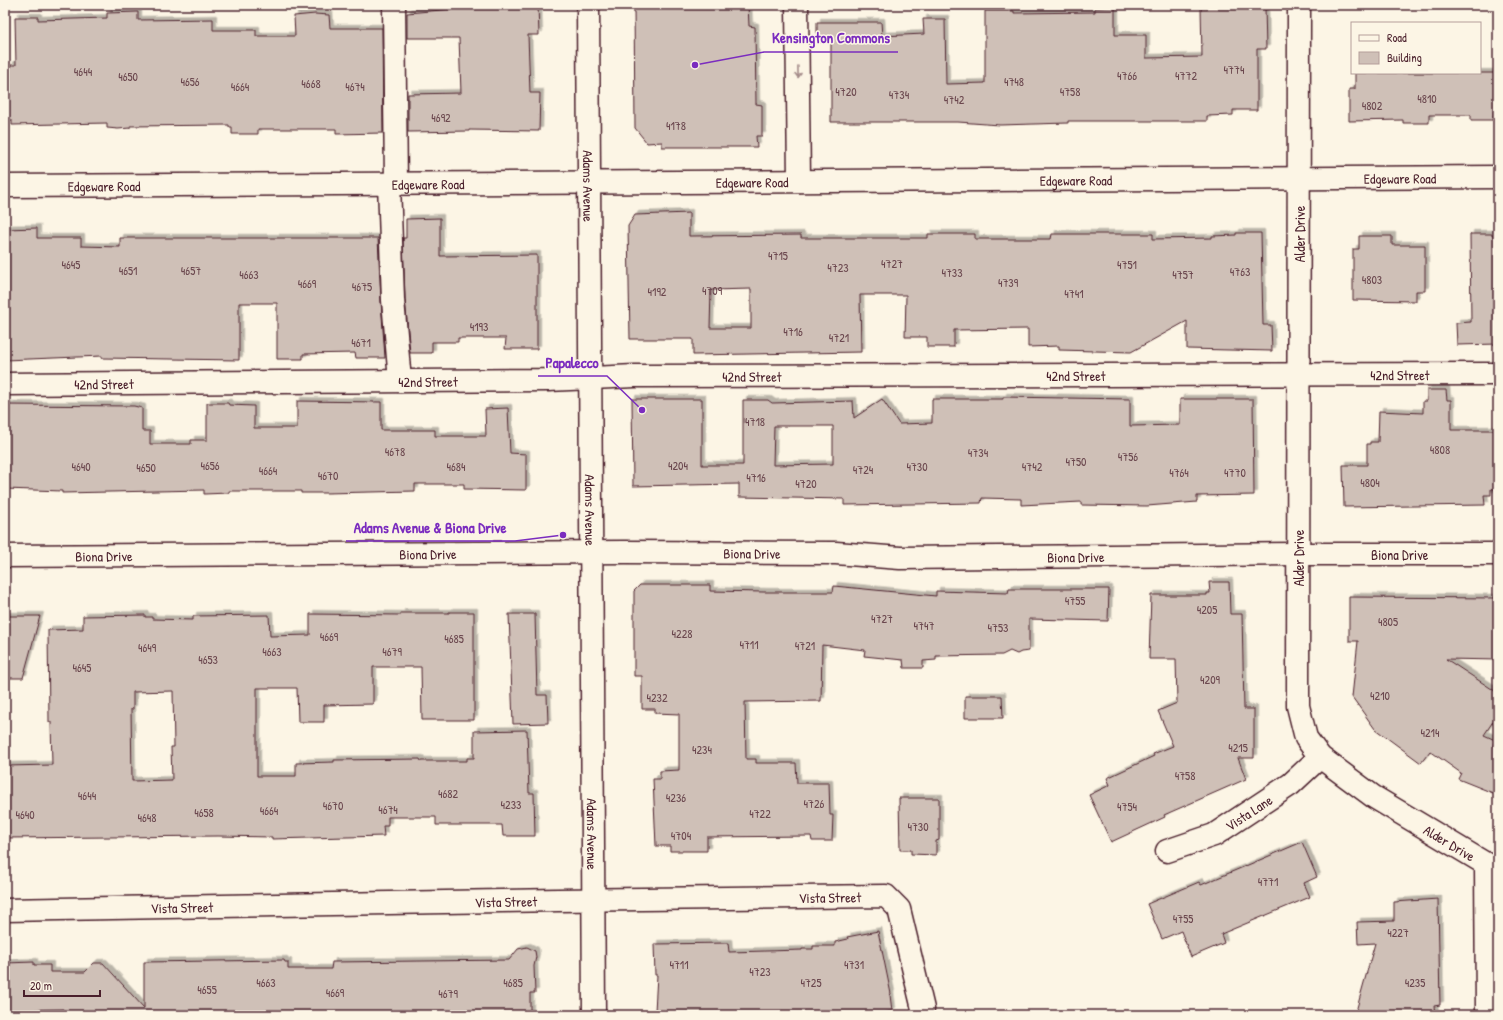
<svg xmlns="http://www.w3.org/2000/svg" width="1503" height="1020" viewBox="0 0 1503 1020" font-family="'Patrick Hand',sans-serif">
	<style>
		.building { fill: #cfc0b7; stroke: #4a1f2b; fill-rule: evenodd; filter: url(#shadow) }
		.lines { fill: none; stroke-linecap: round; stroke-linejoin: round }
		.minor-casing { stroke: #4a1f2b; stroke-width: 25 }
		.major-casing { stroke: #4a1f2b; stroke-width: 25 }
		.minor { stroke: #fcf5e5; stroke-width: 22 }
		.major { stroke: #fcf5e5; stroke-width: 22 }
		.oneway { stroke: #a38a88 }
		.labels { text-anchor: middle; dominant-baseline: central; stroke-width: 3; stroke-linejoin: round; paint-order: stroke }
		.number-label { font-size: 12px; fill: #6b474e }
		.street-label { font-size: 14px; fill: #4a1f2b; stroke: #fcf5e5 }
		.leader { fill: none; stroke: #7b2cbf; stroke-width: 1.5 }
		.callout-dot { fill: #7b2cbf; stroke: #fcf5e5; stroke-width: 1.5 }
		.callout-label { font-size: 15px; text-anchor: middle; font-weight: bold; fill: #7b2cbf; stroke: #fcf5e5; stroke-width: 3; stroke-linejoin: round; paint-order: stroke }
	</style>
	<defs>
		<filter id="shadow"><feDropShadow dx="3.5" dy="-3.5" stdDeviation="0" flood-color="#0004"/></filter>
	</defs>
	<rect width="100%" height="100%" fill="#fcf5e5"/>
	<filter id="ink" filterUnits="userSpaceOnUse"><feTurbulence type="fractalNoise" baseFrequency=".025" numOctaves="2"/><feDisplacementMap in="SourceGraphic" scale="8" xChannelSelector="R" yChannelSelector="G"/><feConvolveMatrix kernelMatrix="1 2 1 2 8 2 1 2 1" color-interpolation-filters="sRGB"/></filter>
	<g filter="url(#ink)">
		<!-- building -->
		<g class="building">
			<path d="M453,5H538L539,35H528L530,93H540L539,131L469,130V131L408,132V94L461,93L459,38H407V13L453,9Z"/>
			<path d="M634,5H748L749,26L755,27L756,104L762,105V136H756L757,147H662V142L647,143L635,128Z"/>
			<path d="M1115,7V35H1146V58L1202,57L1201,7H1265L1266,49H1257V110H1233V115L1207,116V121H1068V123L1000,125L958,122H831V42H817V22H881L882,36L924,34L923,19H945L946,84L985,83V11H1014V13L1095,12V8Z"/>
			<path d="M138,12V20L213,19V30H256V36H295L294,16L315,14L329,15L330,28H382L383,133L336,134V129H258V134H232V127H229V125L130,126V128L118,129L107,128V123L12,125V120H5V73H10V65H16L15,17H38V20L107,18V13Z"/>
			<path d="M1355,73H1498V111H1494L1493,120H1471V115H1429V123H1403V120L1349,121V89H1355Z"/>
			<path d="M689,213V236L801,235V238H928V234H975V239H1051L1052,234H1153V239L1212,238V236L1236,235V233H1261L1263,325H1271L1272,351L1187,349V321L1131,352L1059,350V346L1028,347V329L954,330V347H927V337H905L906,295H860L861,352L693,355V339H630L628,226L635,215ZM751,289V328H710L711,290Z"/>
			<path d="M440,218V256L537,255V349H505L506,338H458V342H432V353H410L405,299L403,238H406V219Z"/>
			<path d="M37,228V238H81V246L120,247V238H378L381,301L385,358H356L355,353L303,354V359H277V303H239V360L102,358V356L5,360V229Z"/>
			<path d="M1470,234H1492V236H1498V344L1457,345L1456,323L1471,322Z"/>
			<path d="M1359,236H1392V245H1425V291H1416V301L1353,300V249H1359Z"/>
			<path d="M1427,390H1446L1447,400H1451V430H1498V489H1491V495H1484L1485,505L1344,507L1343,465H1367V444H1370V442H1378L1379,411L1423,413V401H1427Z"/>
			<path d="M1003,397L1130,399V426L1180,425V399H1253L1254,495L1197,496V502L1147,506L1081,505V502L1021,505V499L982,498L981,503L844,505V499L739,497V484L633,486L632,399H702V465H743V400H768L772,403L853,401L854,418L882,399L899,424L932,423V399H1003ZM774,426H833V464L773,465Z"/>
			<path d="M297,401L381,402V430H435V436H486L485,409L508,408L510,453L526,454V490L464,489V484H415V491L326,493H301V491H229V493L204,494V490L62,493V491L5,489V405L134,406L142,408V431H150V444H191V440H207V403H228L229,405L254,406V428H297Z"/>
			<path d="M1209,582H1229L1230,614H1242L1244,709H1254V758H1238L1246,779L1164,815L1165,817L1111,842L1089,795L1110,785L1107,778L1154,756L1153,754L1173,746L1158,711L1177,703L1176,659H1149L1151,595H1207V593H1210Z"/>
			<path d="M640,585H710V591L764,592H833L834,586L936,596V591L1008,593L1009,589H1109L1108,621L1029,619V651L1021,652L1017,654L1010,651L1002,655L936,656V660L923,661V668H904L903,660L864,656L865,650L822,645L821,701L745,702L746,759H756V763H796L797,783H829L830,815H833L832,841H812L811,836L707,837V851H670V846H656L653,779H660V771L679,770V714L655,713V709H642V676H634V591Z"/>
			<path d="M1349,597L1498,598V660L1446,659L1498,693V714L1484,735L1495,740L1493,746L1498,748V795L1458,779L1461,773L1430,751L1421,763L1375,729L1352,697L1358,641H1349Z"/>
			<path d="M449,612H474V720H422L421,667H373V704L324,705V722H298L297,688H257V776H296V763L334,762V760L420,759L421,761H467V758H474V731L527,730L529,793H534L535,836H503L502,825H436V817H388V826H383L384,836L272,839V837L218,836L5,838V766L52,765L51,722H49L48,630L83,629V616L145,615V617H152V619L193,620V616L269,615L270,636L310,635V614L401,615V613H449ZM173,691L174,747H171L172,780L132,781L131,709H133V692Z"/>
			<path d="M509,614H535L537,695H547L548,723L513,724Z"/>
			<path d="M5,616H40L23,678H5Z"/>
			<path d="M965,696H1002L1003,718H965Z"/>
			<path d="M899,798H939V840L936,841V855L911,854V850H900Z"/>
			<path d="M1302,842L1317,877L1304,883L1310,897L1221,934L1224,943L1191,957L1181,931L1162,939L1147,904L1199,882L1201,885Z"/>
			<path d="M1438,899L1440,1005L1434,1006L1435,1015H1355L1375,943L1358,944L1357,922L1394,921V902Z"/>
			<path d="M878,931L891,994L890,995L892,1011L872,1015H659V1011H655L657,975H655L654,944L728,943L729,952L802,950V949H813V946H835V942L848,939L847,937Z"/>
			<path d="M527,947L535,951L536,957L534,966L535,993H530V1015H63V1009L5,1010V963L34,962V965H50V972H85L94,963H103L144,1008V962L284,960L285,962H288V969H331L332,962L509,960L518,949Z"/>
		</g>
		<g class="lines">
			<!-- minor casing -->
			<g class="minor-casing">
				<g id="minor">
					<path d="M394,5L396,183"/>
					<path d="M797,5L799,181"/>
					<path id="s1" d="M1299,5L1298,706L1306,738L1320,757L1374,797L1486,864L1487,1015"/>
					<path d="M389,183L393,300L400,381"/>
					<path id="s2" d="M5,186L1498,177"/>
					<path id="s3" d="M5,384L548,380L635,376L1498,374"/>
					<path id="s4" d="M5,556L625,552L836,553L900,558L1298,554H1498"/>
					<path id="s5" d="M1167,851L1214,835L1291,784L1320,757"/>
					<path id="s6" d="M5,910L558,900L886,896L899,909L923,1009"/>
				</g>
			</g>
			<!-- major casing -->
			<g class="major-casing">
				<g id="major">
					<path id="s7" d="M588,5L594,1015"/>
				</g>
			</g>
			<!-- minor -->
			<use href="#minor" class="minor"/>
			<!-- major -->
			<use href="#major" class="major"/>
		</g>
		<!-- one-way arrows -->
		<defs><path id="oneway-shaft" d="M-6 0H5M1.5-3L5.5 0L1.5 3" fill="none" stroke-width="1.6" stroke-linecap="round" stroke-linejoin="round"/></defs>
		<use class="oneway" href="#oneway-shaft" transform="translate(798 72) rotate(89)"/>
	</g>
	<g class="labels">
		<!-- number labels -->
		<g class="number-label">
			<text x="1234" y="69">4774</text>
			<text x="83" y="71">4644</text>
			<text x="1127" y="75">4766</text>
			<text x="1186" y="75">4772</text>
			<text x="128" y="76">4650</text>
			<text x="190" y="81">4656</text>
			<text x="1014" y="81">4748</text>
			<text x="311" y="83">4668</text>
			<text x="240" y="86">4664</text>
			<text x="355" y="86">4674</text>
			<text x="846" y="91">4720</text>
			<text x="1070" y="91">4758</text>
			<text x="899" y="94">4734</text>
			<text x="1427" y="98">4810</text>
			<text x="954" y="99">4742</text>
			<text x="1372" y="105">4802</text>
			<text x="441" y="117">4692</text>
			<text x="676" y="125">4178</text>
			<text x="778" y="255">4715</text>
			<text x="892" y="263">4727</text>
			<text x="71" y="264">4645</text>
			<text x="1127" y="264">4751</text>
			<text x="838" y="267">4723</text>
			<text x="128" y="270">4651</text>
			<text x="191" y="270">4657</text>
			<text x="1240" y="271">4763</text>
			<text x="952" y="272">4733</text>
			<text x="249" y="274">4663</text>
			<text x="1183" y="274">4757</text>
			<text x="1372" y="279">4803</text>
			<text x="1008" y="282">4739</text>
			<text x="307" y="283">4669</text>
			<text x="362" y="286">4675</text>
			<text x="712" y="290">4709</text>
			<text x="657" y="291">4192</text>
			<text x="1074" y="293">4741</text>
			<text x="479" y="326">4193</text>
			<text x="793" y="331">4716</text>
			<text x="839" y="337">4721</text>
			<text x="361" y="342">4671</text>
			<text x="755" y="421">4718</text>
			<text x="1440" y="449">4808</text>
			<text x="395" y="451">4678</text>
			<text x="978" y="452">4734</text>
			<text x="1128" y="456">4756</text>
			<text x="1076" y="461">4750</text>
			<text x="210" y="465">4656</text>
			<text x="678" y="465">4204</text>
			<text x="81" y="466">4640</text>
			<text x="456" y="466">4684</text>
			<text x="917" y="466">4730</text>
			<text x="1032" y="466">4742</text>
			<text x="146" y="467">4650</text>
			<text x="863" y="469">4724</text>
			<text x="268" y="470">4664</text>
			<text x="1179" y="472">4764</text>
			<text x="1235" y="472">4770</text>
			<text x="328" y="475">4670</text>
			<text x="756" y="477">4716</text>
			<text x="1370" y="482">4804</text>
			<text x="806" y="483">4720</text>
			<text x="1075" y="600">4755</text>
			<text x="1207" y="609">4205</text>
			<text x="882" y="618">4727</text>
			<text x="1388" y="621">4805</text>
			<text x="924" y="625">4747</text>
			<text x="998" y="627">4753</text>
			<text x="682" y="633">4228</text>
			<text x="329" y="636">4669</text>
			<text x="454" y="638">4685</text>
			<text x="749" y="644">4711</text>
			<text x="805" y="645">4721</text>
			<text x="147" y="647">4649</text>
			<text x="272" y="651">4663</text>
			<text x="392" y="651">4679</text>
			<text x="208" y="659">4653</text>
			<text x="82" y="667">4645</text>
			<text x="1210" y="679">4209</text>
			<text x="1380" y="695">4210</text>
			<text x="657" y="697">4232</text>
			<text x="1430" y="732">4214</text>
			<text x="1238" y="747">4215</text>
			<text x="702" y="749">4234</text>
			<text x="1185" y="775">4758</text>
			<text x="448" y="793">4682</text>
			<text x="87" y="795">4644</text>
			<text x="676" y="797">4236</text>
			<text x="814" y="803">4726</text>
			<text x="511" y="804">4233</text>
			<text x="333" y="805">4670</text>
			<text x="1127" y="806">4754</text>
			<text x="388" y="809">4674</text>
			<text x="269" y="810">4664</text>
			<text x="204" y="812">4658</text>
			<text x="760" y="813">4722</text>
			<text x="25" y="814">4640</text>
			<text x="147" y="817">4648</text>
			<text x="918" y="826">4730</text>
			<text x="681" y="835">4704</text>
			<text x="1268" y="881">4771</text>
			<text x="1183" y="918">4755</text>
			<text x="1398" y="932">4227</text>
			<text x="679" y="964">4711</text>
			<text x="854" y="964">4731</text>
			<text x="760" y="971">4723</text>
			<text x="266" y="982">4663</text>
			<text x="513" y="982">4685</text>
			<text x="811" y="982">4725</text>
			<text x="1415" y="982">4235</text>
			<text x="207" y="989">4655</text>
			<text x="335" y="992">4669</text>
			<text x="448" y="993">4679</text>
		</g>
		<!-- street labels -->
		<g class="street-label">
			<text stroke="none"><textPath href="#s2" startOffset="1395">Edgeware Road</textPath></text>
			<text stroke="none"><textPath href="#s2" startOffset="1071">Edgeware Road</textPath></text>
			<text stroke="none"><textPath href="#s2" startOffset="747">Edgeware Road</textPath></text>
			<text stroke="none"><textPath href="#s2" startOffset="423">Edgeware Road</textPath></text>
			<text stroke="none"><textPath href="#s2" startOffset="99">Edgeware Road</textPath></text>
			<text stroke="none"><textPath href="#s7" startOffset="181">Adams Avenue</textPath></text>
			<text transform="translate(1299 234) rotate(-90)">Alder Drive</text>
			<text stroke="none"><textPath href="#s3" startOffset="1395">42nd Street</textPath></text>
			<text stroke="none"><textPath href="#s3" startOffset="747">42nd Street</textPath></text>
			<text stroke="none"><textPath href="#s3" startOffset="1071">42nd Street</textPath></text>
			<text stroke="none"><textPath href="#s3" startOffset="423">42nd Street</textPath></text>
			<text stroke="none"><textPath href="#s3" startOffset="99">42nd Street</textPath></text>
			<text stroke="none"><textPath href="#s7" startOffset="505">Adams Avenue</textPath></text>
			<text stroke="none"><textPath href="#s4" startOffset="423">Biona Drive</textPath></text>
			<text stroke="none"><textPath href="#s4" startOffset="747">Biona Drive</textPath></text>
			<text stroke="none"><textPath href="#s4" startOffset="1395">Biona Drive</textPath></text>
			<text stroke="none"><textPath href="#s4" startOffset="99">Biona Drive</textPath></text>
			<text stroke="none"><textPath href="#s4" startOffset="1071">Biona Drive</textPath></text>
			<text transform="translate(1298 558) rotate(-90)">Alder Drive</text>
			<text stroke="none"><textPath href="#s5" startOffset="91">Vista Lane</textPath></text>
			<text stroke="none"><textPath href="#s7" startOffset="829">Adams Avenue</textPath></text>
			<text stroke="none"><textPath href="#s1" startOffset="913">Alder Drive</textPath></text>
			<text stroke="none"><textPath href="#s6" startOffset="825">Vista Street</textPath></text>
			<text stroke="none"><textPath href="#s6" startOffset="501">Vista Street</textPath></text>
			<text stroke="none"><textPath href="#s6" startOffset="177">Vista Street</textPath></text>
		</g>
	</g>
	<!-- callouts -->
	<path class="leader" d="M695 65L764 52H898M642 410L607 376H538M563 535L515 541H346"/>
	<g class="callout-dot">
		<circle cx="695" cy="65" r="4"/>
		<circle cx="642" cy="410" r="4"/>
		<circle cx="563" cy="535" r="4"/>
	</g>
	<g class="callout-label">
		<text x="831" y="43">Kensington Commons</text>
		<text x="572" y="368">Papalecco</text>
		<text x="430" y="533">Adams Avenue &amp; Biona Drive</text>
	</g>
	<!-- margin -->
	<rect width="1503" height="1020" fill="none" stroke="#fcf5e5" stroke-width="20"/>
	<rect x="10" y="10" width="1483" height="1000" fill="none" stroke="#4a1f2b" stroke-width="1.5" filter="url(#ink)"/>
	<!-- legend -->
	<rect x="1351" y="22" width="130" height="52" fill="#fcf5e5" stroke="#b59f9b"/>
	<rect x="1359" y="35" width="20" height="6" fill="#fcf5e5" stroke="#b59f9b"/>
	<text x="1387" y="42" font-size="12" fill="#4a1f2b">Road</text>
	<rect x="1359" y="52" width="20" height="12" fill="#cfc0b7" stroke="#b59f9b"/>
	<text x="1387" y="62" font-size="12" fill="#4a1f2b">Building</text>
	<!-- scale -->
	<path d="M24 990v6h76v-6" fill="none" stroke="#4a1f2b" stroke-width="2"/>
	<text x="30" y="990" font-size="12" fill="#4a1f2b" stroke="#fcf5e5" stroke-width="3" paint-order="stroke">20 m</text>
</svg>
